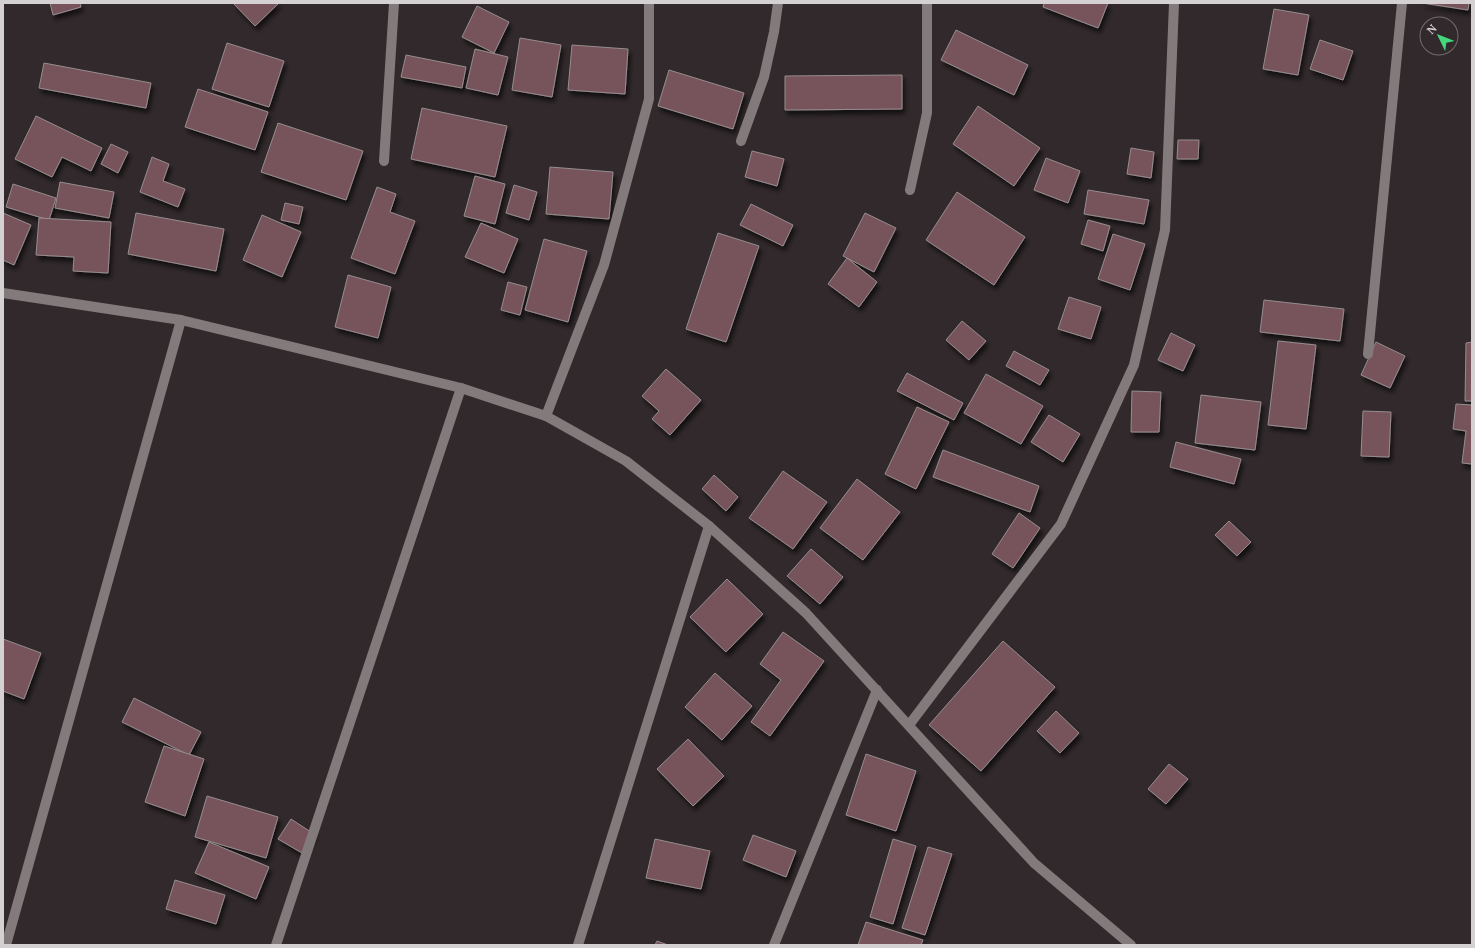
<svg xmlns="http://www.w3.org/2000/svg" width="1475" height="948" viewBox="0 0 1475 948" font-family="'PT Serif',serif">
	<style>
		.building { fill: #77535c; stroke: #968d8f; filter: url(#shadow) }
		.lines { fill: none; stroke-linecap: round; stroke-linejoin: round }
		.lane { stroke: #837a7c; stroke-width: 10 }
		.street { stroke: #837a7c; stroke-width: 10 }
	</style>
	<defs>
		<filter id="shadow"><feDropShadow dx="2.5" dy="4.5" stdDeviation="2" flood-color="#0009"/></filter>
	</defs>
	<rect width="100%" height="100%" fill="#31292b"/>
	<!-- building -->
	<g class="building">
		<path d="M50,3H80L81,7L53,15Z"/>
		<path d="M235,3H279L255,26L234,4Z"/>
		<path d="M1044,3H1108L1098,28L1043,7Z"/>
		<path d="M1422,3H1469L1468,10Z"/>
		<path d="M477,6L509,22L494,53L462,37Z"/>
		<path d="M1274,9L1309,15L1298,75L1263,69Z"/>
		<path d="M956,30L1028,65L1014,95L941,60Z"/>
		<path d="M520,38L561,45L552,97L512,90Z"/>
		<path d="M1320,40L1353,51L1343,80L1310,69Z"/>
		<path d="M227,43L284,61L269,107L212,89Z"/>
		<path d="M572,45L628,49L625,94L568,90Z"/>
		<path d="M475,49L508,57L498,95L466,88Z"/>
		<path d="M406,55L466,67L462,88L401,77Z"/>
		<path d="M44,63L151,83L146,108L39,88Z"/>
		<path d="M669,70L744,93L733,129L658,106Z"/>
		<path d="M902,75V109L785,110V76Z"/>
		<path d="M198,89L268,112L255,150L185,127Z"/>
		<path d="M978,106L1040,148L1014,186L953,144Z"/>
		<path d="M422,108L507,126L495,177L411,159Z"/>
		<path d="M36,116L102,148L91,171L62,157L52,177L15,159Z"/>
		<path d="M278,123L363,151L346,200L261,172Z"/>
		<path d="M1178,140H1199L1198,159H1177Z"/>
		<path d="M111,144L128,152L118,173L101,164Z"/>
		<path d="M1131,148L1154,152L1151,178L1127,174Z"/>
		<path d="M752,151L784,159L777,186L745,177Z"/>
		<path d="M152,157L169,164L163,181L185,189L178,207L140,192Z"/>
		<path d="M1046,158L1080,171L1068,203L1034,190Z"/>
		<path d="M550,167L613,172L609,219L546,214Z"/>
		<path d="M475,176L505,184L495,224L464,216Z"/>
		<path d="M60,182L114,192L109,218L55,208Z"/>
		<path d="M13,184L56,198L49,220L6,207Z"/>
		<path d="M514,185L537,192L529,220L506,213Z"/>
		<path d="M377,187L396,194L390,212L415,221L395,274L351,258Z"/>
		<path d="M1088,190L1149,200L1144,224L1084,214Z"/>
		<path d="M957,192L1025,237L994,285L926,240Z"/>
		<path d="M285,203L303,207L299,224L281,220Z"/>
		<path d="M751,204L793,225L783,246L740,225Z"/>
		<path d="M3,213L31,225L14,265L3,260Z"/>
		<path d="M136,213L224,229L216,271L128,254Z"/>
		<path d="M865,213L896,228L874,272L843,256Z"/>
		<path d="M262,215L301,232L282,277L243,260Z"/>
		<path d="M39,218L111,222L108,273L73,271L74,257L36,255Z"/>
		<path d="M1088,220L1110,226L1103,251L1081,244Z"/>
		<path d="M481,223L518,239L504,273L465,257Z"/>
		<path d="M718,233L759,246L726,342L686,329Z"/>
		<path d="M1113,234L1145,244L1130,290L1098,279Z"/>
		<path d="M544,239L587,251L568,322L525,310Z"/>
		<path d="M847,258L877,282L859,307L828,284Z"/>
		<path d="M348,275L391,287L378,338L335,327Z"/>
		<path d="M508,282L527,287L520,315L501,310Z"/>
		<path d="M1069,297L1101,307L1091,339L1058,329Z"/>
		<path d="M1264,300L1344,309L1340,341L1260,332Z"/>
		<path d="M962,321L986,341L969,360L946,340Z"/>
		<path d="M1171,333L1195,345L1183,371L1158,360Z"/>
		<path d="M1278,341L1316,345L1306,429L1268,425Z"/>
		<path d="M1376,342L1405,356L1390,388L1361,375Z"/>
		<path d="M1472,342V401H1465L1466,343Z"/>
		<path d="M1014,351L1049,370L1040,385L1006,366Z"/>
		<path d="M666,369L701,400L670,435L652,419L659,411L642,396Z"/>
		<path d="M907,373L963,403L954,420L897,391Z"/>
		<path d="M986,374L1043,406L1021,444L964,413Z"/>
		<path d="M1132,391L1161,392L1159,432H1131Z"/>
		<path d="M1201,395L1261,402L1255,450L1195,443Z"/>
		<path d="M1456,404L1472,405V464L1462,463L1466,431L1453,429Z"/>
		<path d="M917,407L949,422L916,489L885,474Z"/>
		<path d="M1363,411L1391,412L1389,457L1361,456Z"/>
		<path d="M1049,415L1080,434L1063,462L1031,442Z"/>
		<path d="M1176,442L1241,459L1234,484L1170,467Z"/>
		<path d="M943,450L1039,486L1030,512L933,477Z"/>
		<path d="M783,471L827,502L793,549L749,518Z"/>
		<path d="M714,475L738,497L726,511L702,489Z"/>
		<path d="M857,479L900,512L863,560L820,528Z"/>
		<path d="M1019,513L1040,528L1013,568L992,554Z"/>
		<path d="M1229,521L1251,542L1237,556L1215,535Z"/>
		<path d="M811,549L843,577L820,604L787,576Z"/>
		<path d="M727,579L763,614L726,652L690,617Z"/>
		<path d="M783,632L824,661L770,736L751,722L781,680L760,664Z"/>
		<path d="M3,639L41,653L24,699L3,691Z"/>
		<path d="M1003,641L1055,687L981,771L929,725Z"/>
		<path d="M715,673L752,706L722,740L685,707Z"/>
		<path d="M134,698L201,732L189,755L122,722Z"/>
		<path d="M1056,711L1079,733L1060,753L1037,731Z"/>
		<path d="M688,739L724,776L693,806L657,769Z"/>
		<path d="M164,746L204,759L185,816L145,802Z"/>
		<path d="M866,754L916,771L896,831L846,815Z"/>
		<path d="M1169,764L1188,779L1166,804L1148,789Z"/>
		<path d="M207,796L278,817L266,858L195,837Z"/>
		<path d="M291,819L314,834L302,853L278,839Z"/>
		<path d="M753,835L796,851L786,877L743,860Z"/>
		<path d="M655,839L710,851L701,889L646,878Z"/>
		<path d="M893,839L916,846L893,924L870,917Z"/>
		<path d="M209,842L269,867L256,899L195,873Z"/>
		<path d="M928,847L952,854L925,935L902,928Z"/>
		<path d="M175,880L225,895L216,924L166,909Z"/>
		<path d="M866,922L923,940L921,945H858Z"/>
		<path d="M657,941L668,945H655Z"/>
	</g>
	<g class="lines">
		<!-- lane -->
		<g class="lane">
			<path d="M384,161L394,3"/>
			<path d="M578,945L709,526"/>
			<path d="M774,945L877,690"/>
		</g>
		<!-- street -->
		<g class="street">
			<path d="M741,141L764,77L774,32L778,3"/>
			<path d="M910,190L927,113V3"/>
			<path d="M3,293L181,320L461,388L546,416L626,461L709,526L806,613L1034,863L1131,945"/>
			<path d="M1368,354L1402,3"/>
			<path d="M546,416L604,265L649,99V3"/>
			<path d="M909,725L1061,524L1134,365L1165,230L1174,3"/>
			<path d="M6,945L181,320"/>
			<path d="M276,945L461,388"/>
		</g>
	</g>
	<!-- border -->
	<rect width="1475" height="948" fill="none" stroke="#d5d0d1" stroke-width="8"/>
	<!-- north arrow -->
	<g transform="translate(1439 36) rotate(313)"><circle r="19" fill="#31292b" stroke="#736c6d"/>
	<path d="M0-3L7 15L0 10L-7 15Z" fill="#44d77b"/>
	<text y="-6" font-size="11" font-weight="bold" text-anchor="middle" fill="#d5d0d1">N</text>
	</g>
</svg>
